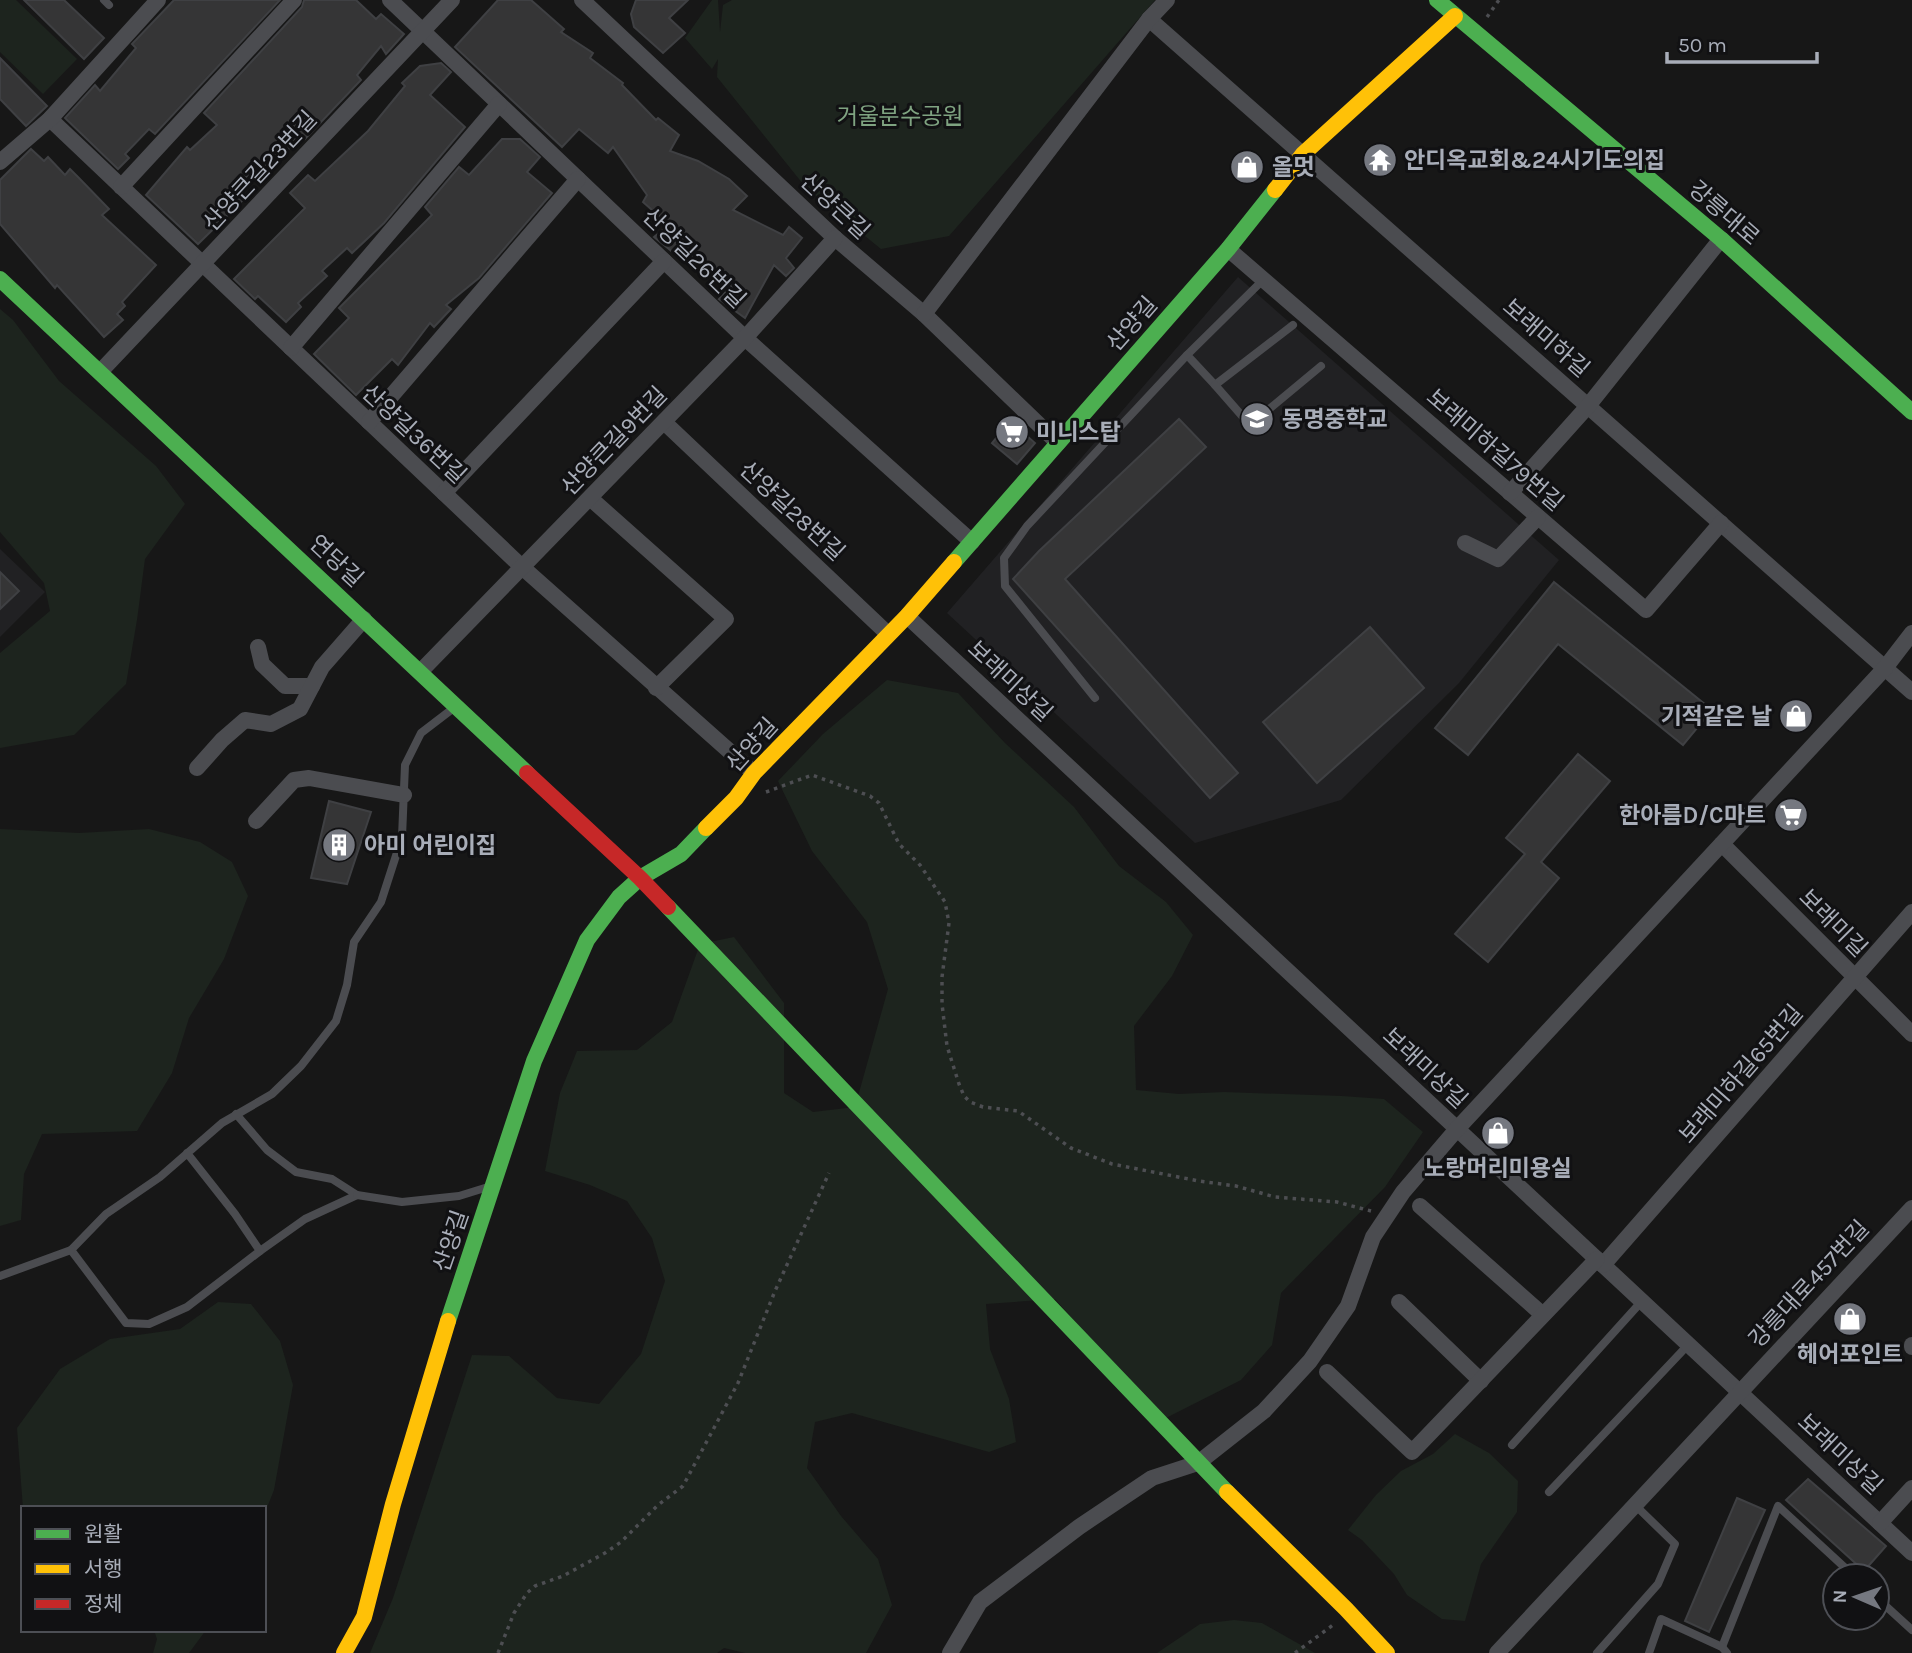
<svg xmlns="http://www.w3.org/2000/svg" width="1912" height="1653" viewBox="0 0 1912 1653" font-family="Karla,'Noto Sans KR',sans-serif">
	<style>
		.built { fill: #212123 }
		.green { fill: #1d241e }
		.building { fill: #353536; stroke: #3f4043; stroke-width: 2 }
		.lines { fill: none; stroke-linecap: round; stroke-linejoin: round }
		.path { stroke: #4d4e52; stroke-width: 3.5; stroke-dasharray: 3.5 5; stroke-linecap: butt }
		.lane { stroke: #4b4c50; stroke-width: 8 }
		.street { stroke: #4b4c50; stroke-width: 16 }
		.fast { stroke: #4caf50; stroke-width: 16 }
		.slow { stroke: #ffc107; stroke-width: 16 }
		.jam { stroke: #c62828; stroke-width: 16 }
		.labels { text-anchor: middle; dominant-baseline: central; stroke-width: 6; stroke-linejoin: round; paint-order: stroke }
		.park-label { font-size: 23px; fill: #7fa381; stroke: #111113 }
		.poi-label { font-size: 23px; font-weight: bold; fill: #a8adb8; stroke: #111113; text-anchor: start }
		.street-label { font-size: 23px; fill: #a8adb8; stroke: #111113 }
	</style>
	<rect width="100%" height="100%" fill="#171717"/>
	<!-- built -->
	<g class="built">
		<path d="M1238,277L1559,560L1459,683L1341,800L1195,843L947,613Z"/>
		<path d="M0,549L45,592L0,637Z"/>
	</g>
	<!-- green -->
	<g class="green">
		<path d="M0,0H16L77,59L43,94L0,52Z"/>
		<path d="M712,0H718L720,32L723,5L732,0H1155L949,236L881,249L807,189L717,77L718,59L712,69L685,38Z"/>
		<path d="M0,309L13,320L59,381L156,466L185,504L145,559L137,620L126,684L74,735L0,748V653L50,611L44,583L0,532Z"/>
		<path d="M887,680L958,693L1005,743L1074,807L1119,866L1166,902L1193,935L1172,976L1134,1026L1136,1090L1179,1094L1224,1092L1342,1096L1384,1099L1423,1132L1385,1187L1281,1293L1272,1345L1241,1380L1162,1420L1055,1299L986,1304L990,1349L1009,1399L1016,1442L989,1452L852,1413L815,1422L807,1468L841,1516L878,1559L892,1605L866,1653H745L724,1648L717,1653H370L393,1598L472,1355L509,1356L557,1398L599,1404L641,1354L665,1281L652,1238L627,1201L590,1185L545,1171L560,1093L577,1051L637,1050L672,1022L700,944L734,937L784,1003V1093L813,1112L855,1107L888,989L867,922L812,851L778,781L823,734Z"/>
		<path d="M0,829L79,833L149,829L200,842L232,862L248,896L224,959L189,1018L172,1073L137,1131L42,1134L24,1174L21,1220L0,1226Z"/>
		<path d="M218,1302L251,1304L280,1341L293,1385L274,1490L264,1515V1508L23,1509L17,1428L60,1369L110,1339L180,1329Z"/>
		<path d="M1455,1434L1489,1453L1518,1481L1517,1512L1481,1564L1465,1621L1442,1619L1407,1595L1394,1574L1362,1540L1348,1530L1376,1495L1401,1471L1433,1454Z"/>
		<path d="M1234,1620L1262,1623L1315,1653H1157L1200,1624Z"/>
		<path d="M154,1630H206L189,1653H153L157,1639Z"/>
	</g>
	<!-- building -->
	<g class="building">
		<path d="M24,0H64L104,38L84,59Z"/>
		<path d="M174,0H280L155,134L149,129L125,154L129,158L118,169L65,118L95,85L100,91L136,48L132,44Z"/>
		<path d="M304,0H356L376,19L381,14L404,34L386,54L381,46L357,75L361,80L305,139L302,135L269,169L262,162L233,189L243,200L198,244L146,195L187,147L190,150L217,125L204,113L302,7Z"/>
		<path d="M498,0H531L564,29L561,32L593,53L590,58L623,83L622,85L656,120L658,118L679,135L670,151L698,161L729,179L747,196L733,210L783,235L789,227L802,238L786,258L794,268L786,276L774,265L745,318L719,299L735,282L685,262L654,237L669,225L643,202L647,195L613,147L608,153L579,129L562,147L455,47Z"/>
		<path d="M636,0H688L669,18L685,33L663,53L634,27L631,14Z"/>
		<path d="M0,58L47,106L26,126L0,99Z"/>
		<path d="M441,63L451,72L430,95L465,127L384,223L352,253L347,248L322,271L327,276L298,303L301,307L286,322L258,296L255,299L234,279L305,208L290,193L308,175L315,181L368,131L405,86L402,83L420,66Z"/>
		<path d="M502,139H520L540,157L527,172L552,193L479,278L446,305L451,309L434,327L430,323L398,365L392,359L356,395L314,354L349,318L339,308L432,215L425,207L459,167L469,175Z"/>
		<path d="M31,149L44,161L48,157L65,175L70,169L78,177L109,209L102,215L156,265L122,302L125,306L117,314L123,320L104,337L57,285L55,288L0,224V180Z"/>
		<path d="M1179,419L1206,447L1065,579L1238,773L1210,798L1013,579L1039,551Z"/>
		<path d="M1010,421L1035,443L1017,464L992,443Z"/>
		<path d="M0,572L19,591L0,609Z"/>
		<path d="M1554,582L1712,710L1683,745L1558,644L1468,755L1435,728Z"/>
		<path d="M1370,627L1424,688L1317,783L1263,722Z"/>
		<path d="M1578,754L1610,781L1541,862L1559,878L1488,962L1455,934L1525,854L1506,838Z"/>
		<path d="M329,801L371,812L347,884L311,878Z"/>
		<path d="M1808,1479L1886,1546L1864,1571L1786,1500Z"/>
		<path d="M1737,1498L1765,1510L1709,1632L1685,1621Z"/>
	</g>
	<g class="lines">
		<!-- path -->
		<g class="path">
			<path d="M1487,17L1499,0"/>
			<path d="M766,792L812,775L870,796L879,803L899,844L920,865L945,902L949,923L942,977V1004L947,1046L959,1084L964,1096L970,1102L983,1107L1018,1111L1071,1148L1112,1164L1199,1181L1236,1186L1275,1197L1337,1202L1371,1211"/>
			<path d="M498,1653L514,1613L527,1593L535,1586L563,1576L605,1553L621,1542L658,1505L683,1486L738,1383L775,1291L829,1173"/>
			<path d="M1295,1653L1333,1625"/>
		</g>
		<!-- lane -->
		<g class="lane">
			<path d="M104,0L109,5"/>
			<path d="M1263,280L1187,355L1215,385L1293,325"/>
			<path d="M1215,385L1250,425L1321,366"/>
			<path d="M1095,698L1005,586L1004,558L1027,526L1187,355"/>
			<path d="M236,1114L267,1150L296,1172L332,1179L357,1195L305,1219L260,1251"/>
			<path d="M187,1153L235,1214L260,1251L187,1307L149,1324L126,1323L71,1250L106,1214L160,1177L222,1123L272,1094L301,1066L336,1021L347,985L354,942L381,902L402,837L405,765L421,733L455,707"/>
			<path d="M357,1195L402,1202L459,1196L488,1187"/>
			<path d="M0,1276L71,1250"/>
			<path d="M1512,1445L1642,1301"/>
			<path d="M1549,1492L1688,1345"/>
			<path d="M1877,1598L1912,1630"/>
			<path d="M1722,1647L1778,1506L1854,1576"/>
			<path d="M1597,1653L1658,1584L1675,1544L1634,1504"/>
			<path d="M1649,1653L1661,1619L1722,1647L1727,1653"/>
		</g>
		<!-- street -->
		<g class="street">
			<path d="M390,0L745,338L972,542"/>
			<path d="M582,0L835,238L924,314L1058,443"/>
			<path d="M1149,19L1912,692"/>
			<path d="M50,119L522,567L754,773"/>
			<path d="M0,162L50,119L158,0"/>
			<path d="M121,187L294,0"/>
			<path d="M1228,249L1646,610L1721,523"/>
			<path d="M924,314L1149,19L1167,0"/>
			<path d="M291,348L499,104"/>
			<path d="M100,372L452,0"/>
			<path d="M369,422L578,179"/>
			<path d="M664,422L888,634"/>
			<path d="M444,493L664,261"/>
			<path d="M1510,493L1588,406L1721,239"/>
			<path d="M590,498L726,619L656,688"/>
			<path d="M1465,543L1498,559L1538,517"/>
			<path d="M907,616L1912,1553"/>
			<path d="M258,647L262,664L285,686H312"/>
			<path d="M421,671L745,338L835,238"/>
			<path d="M197,768L222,740L245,720L271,724L300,709L322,667L364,619"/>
			<path d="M256,821L294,780L309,778L404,795"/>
			<path d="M1722,844L1912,1034"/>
			<path d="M1420,1206L1543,1315"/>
			<path d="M1603,1265L1912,912"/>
			<path d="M1399,1302L1481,1381"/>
			<path d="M1912,1345V1347"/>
			<path d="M1327,1372L1412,1452L1597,1259"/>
			<path d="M1880,1523L1912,1488"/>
			<path d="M950,1653L980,1602L1079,1527L1152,1478L1198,1463L1264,1411L1310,1361L1348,1306L1373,1237L1403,1192L1457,1129L1885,668L1912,633"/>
			<path d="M1497,1653L1912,1208"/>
		</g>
		<!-- fast -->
		<g class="fast">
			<path d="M1437,0L1721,239L1912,412"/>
			<path d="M0,279L527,773"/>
			<path d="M954,562L1228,249L1275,190"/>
			<path d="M668,907L1227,1492"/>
			<path d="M448,1321L534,1061L587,940L619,897L640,878L681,854L706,828"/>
		</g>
		<!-- slow -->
		<g class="slow">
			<path d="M1275,190L1303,154L1455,16"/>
			<path d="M706,828L736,798L754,773L907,616L954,562"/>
			<path d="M1227,1492L1346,1609L1387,1653"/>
			<path d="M344,1653L364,1617L393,1504L448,1321"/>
		</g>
		<!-- jam -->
		<path class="jam" d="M527,773L640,878L668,907"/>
	</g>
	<!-- icons -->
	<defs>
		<g id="temple-disc" transform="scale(1.75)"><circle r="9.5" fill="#757880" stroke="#111113"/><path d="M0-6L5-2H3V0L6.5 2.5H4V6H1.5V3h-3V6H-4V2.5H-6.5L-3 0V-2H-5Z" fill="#fff"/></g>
		<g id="shop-disc" transform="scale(1.75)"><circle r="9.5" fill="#757880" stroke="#111113"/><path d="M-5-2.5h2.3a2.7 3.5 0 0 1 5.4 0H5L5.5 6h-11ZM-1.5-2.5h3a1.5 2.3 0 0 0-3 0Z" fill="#fff"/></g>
		<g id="school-disc" transform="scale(1.75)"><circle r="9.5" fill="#757880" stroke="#111113"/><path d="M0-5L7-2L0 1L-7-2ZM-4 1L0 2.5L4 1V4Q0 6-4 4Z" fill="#fff"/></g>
		<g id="supermarket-disc" transform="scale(1.75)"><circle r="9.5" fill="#757880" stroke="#111113"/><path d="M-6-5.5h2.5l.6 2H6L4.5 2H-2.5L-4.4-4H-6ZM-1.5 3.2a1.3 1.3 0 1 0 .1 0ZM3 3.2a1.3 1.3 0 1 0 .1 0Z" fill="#fff"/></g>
		<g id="building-disc" transform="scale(1.75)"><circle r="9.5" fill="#757880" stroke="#111113"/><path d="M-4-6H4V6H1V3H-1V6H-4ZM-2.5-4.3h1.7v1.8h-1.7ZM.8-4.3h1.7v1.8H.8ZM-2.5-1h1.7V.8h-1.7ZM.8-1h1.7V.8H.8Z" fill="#fff"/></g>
	</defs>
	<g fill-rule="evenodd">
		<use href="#temple-disc" x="1380" y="160"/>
		<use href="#shop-disc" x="1247" y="167"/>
		<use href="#school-disc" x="1257" y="419"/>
		<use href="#supermarket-disc" x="1012" y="432"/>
		<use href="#shop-disc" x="1796" y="716"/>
		<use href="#supermarket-disc" x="1791" y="815"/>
		<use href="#building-disc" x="339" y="845"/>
		<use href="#shop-disc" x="1498" y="1133"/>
		<use href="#shop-disc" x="1850" y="1319"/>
	</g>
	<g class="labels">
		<!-- park labels -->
		<g class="park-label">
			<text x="900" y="116">거울분수공원</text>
		</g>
		<!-- poi labels -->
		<g class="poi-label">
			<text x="1404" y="160">안디옥교회&amp;24시기도의집</text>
			<text x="1272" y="167">올멋</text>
			<text x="1282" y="419">동명중학교</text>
			<text x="1036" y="432">미니스탑</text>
			<text x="1772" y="716" text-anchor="end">기적같은 날</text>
			<text x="1766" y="815" text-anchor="end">한아름D/C마트</text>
			<text x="364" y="845">아미 어린이집</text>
			<text x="1498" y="1168" text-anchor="middle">노랑머리미용실</text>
			<text x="1850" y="1354" text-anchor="middle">헤어포인트</text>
		</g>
		<!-- street labels -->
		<g class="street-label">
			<text transform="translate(260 171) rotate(-47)">산양큰길23번길</text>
			<text transform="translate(835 206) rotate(43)">산양큰길</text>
			<text transform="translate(1724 213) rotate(41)">강릉대로</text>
			<text transform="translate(694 258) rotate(44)">산양길26번길</text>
			<text transform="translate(1132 324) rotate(-49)">산양길</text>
			<text transform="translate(1546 338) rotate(41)">보래미하길</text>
			<text transform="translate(414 434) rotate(43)">산양길36번길</text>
			<text transform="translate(614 441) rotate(-46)">산양큰길9번길</text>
			<text transform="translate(1495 450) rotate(41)">보래미하길79번길</text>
			<text transform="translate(792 511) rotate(43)">산양길28번길</text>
			<text transform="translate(336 561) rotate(43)">연당길</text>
			<text transform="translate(1010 681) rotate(43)">보래미상길</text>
			<text transform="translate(752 745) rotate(-48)">산양길</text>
			<text transform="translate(1833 923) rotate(45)">보래미길</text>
			<text transform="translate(1425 1068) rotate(43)">보래미상길</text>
			<text transform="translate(1741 1074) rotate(-49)">보래미하길65번길</text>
			<text transform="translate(451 1241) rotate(-71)">산양길</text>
			<text transform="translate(1809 1284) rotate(-47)">강릉대로457번길</text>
			<text transform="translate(1840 1454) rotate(43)">보래미상길</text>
		</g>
	</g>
	<!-- legend -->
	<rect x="21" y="1506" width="245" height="126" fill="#111113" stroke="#4d4f55" stroke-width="2"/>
	<rect x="35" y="1529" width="35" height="10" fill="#4caf50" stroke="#4d4f55" stroke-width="2"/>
	<text x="84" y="1541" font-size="21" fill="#a8adb8">원활</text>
	<rect x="35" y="1564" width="35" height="10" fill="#ffc107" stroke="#4d4f55" stroke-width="2"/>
	<text x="84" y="1576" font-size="21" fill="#a8adb8">서행</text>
	<rect x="35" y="1599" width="35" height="10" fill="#c62828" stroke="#4d4f55" stroke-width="2"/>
	<text x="84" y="1611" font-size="21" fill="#a8adb8">정체</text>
	<!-- north arrow -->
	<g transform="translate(1856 1597) rotate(272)"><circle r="33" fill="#111113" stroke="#4d4f55" stroke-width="2"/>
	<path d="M0-5L12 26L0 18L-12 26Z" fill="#757880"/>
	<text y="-10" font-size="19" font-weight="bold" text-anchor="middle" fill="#a8adb8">N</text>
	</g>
	<!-- scale -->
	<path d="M1667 52v10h150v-10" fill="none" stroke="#a8adb8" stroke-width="3.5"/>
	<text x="1678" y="52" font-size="21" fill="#a8adb8" stroke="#111113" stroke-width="5" paint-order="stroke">50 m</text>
</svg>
